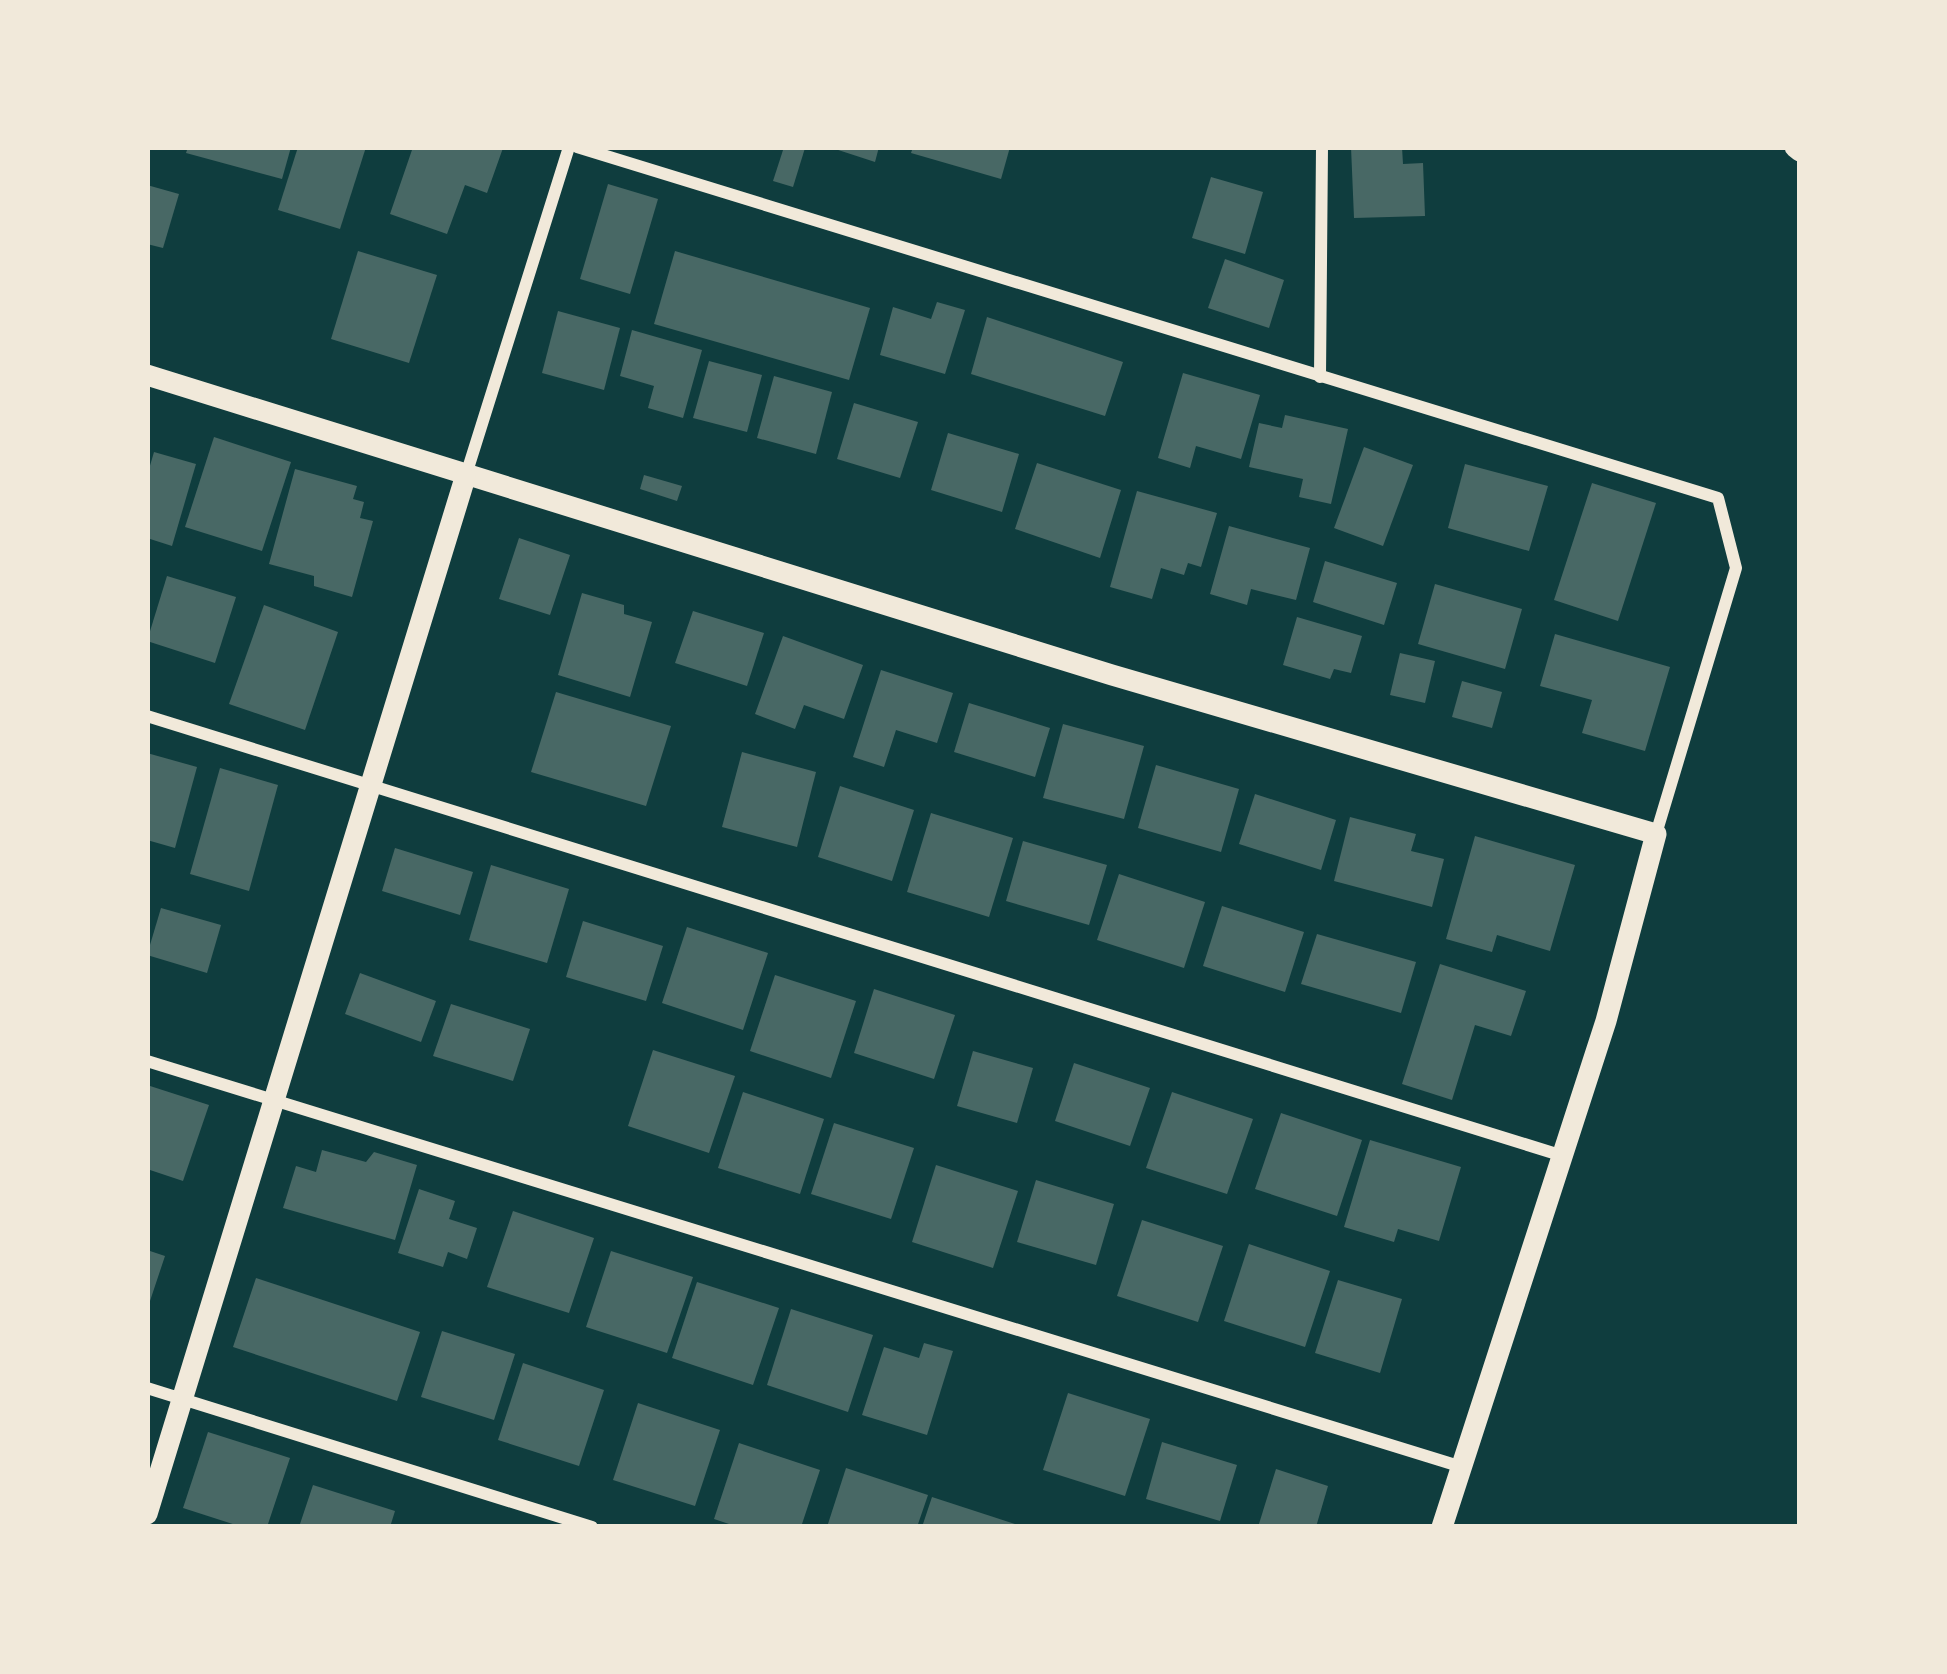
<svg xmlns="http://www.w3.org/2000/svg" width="1947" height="1674" viewBox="0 0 1947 1674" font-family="Cabin,sans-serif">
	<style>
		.building { fill: #486865 }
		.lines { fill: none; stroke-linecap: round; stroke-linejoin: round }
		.minor { stroke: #f1e9da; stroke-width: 12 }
		.tertiary { stroke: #f1e9da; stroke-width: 21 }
	</style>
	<rect width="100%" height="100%" fill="#0f3d3e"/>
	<!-- building -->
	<g class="building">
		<path d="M188,147H291L282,179L186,153Z"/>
		<path d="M298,147H366L340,229L278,210Z"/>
		<path d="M413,147L503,148L487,193L465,185L447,234L390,214Z"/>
		<path d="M784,147L805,148L793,187L773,181Z"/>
		<path d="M829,147H879L875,162Z"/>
		<path d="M913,147H1010L1001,179L911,153Z"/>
		<path d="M1351,147H1402L1403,164L1423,163L1425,216L1354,218Z"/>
		<path d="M1211,177L1263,192L1245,254L1192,238Z"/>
		<path d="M608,184L658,199L630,294L580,279Z"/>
		<path d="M147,185L179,194L163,248L147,244Z"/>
		<path d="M358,251L437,275L409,363L331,339Z"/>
		<path d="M675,251L870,308L849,380L654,324Z"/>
		<path d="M1225,259L1284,280L1269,328L1208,308Z"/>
		<path d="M937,302L965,310L945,374L880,355L893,307L931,319Z"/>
		<path d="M558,311L620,328L604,390L542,373Z"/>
		<path d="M987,317L1123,362L1105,416L971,374Z"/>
		<path d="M632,330L702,350L683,418L648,408L654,386L620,376Z"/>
		<path d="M709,361L762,375L747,432L693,418Z"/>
		<path d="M1183,373L1260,395L1241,459L1196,446L1190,468L1158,458Z"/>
		<path d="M774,376L832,392L816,454L757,438Z"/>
		<path d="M854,403L918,422L900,478L837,459Z"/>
		<path d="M1285,415L1348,429L1331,504L1299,497L1303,479L1249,467L1259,423L1282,428Z"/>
		<path d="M948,433L1019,454L1002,512L931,490Z"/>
		<path d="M214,437L291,462L262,551L185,527Z"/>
		<path d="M1364,447L1413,465L1383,546L1334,528Z"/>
		<path d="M154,452L196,464L172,546L147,538V476Z"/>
		<path d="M1037,463L1121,490L1100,558L1015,529Z"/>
		<path d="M1465,464L1548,486L1529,551L1448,528Z"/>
		<path d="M295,469L357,486L353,499L364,502L360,518L373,521L352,597L314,586V576L269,564Z"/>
		<path d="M644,475L682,486L677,501L640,489Z"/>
		<path d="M1592,483L1656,503L1618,621L1554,600Z"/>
		<path d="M1137,491L1217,513L1201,567L1188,563L1184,575L1161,568L1152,599L1110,587Z"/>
		<path d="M1229,526L1310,548L1296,600L1251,589L1247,605L1210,594Z"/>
		<path d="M519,538L570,555L550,615L499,599Z"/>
		<path d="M1325,561L1397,583L1384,625L1313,602Z"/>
		<path d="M167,576L236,597L215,663L147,641Z"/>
		<path d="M1435,584L1522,609L1505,669L1418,644Z"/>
		<path d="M582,593L624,605V614L652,622L630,697L558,675Z"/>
		<path d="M264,605L338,632L305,730L229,704Z"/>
		<path d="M693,611L764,633L747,686L675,663Z"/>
		<path d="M1297,617L1362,636L1351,673L1334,669L1330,679L1283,665Z"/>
		<path d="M1555,634L1670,667L1645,751L1582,733L1592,700L1540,686Z"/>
		<path d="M783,636L863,665L844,719L804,705L795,729L755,714Z"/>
		<path d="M1400,653L1435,661L1425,703L1390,695Z"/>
		<path d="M881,670L953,693L937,743L896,730L884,767L853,757Z"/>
		<path d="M1462,681L1502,692L1492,728L1452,717Z"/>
		<path d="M556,692L671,726L646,806L531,772Z"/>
		<path d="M969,703L1050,728L1035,777L954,752Z"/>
		<path d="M1063,724L1144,746L1124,819L1043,798Z"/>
		<path d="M742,752L816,772L797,847L722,827Z"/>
		<path d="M147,753L197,767L175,848L147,840Z"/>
		<path d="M1156,765L1239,789L1221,852L1138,828Z"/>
		<path d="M220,768L278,785L249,891L190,874Z"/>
		<path d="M840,786L914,810L892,881L818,857Z"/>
		<path d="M1255,794L1336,820L1321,870L1239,844Z"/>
		<path d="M931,813L1013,838L989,917L907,892Z"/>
		<path d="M1350,817L1416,834L1411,851L1444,859L1432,907L1334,881Z"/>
		<path d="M1475,836L1575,865L1550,951L1497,935L1492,952L1446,939Z"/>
		<path d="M1023,841L1107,865L1089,925L1006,901Z"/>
		<path d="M395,848L473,872L460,915L382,891Z"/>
		<path d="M491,865L569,889L547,963L469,940Z"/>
		<path d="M1119,874L1205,902L1184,968L1097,940Z"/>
		<path d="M1222,906L1304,932L1285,992L1203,966Z"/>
		<path d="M161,908L221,925L207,973L147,955Z"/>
		<path d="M583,921L663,946L646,1001L566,977Z"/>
		<path d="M687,927L768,953L743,1030L662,1003Z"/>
		<path d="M1317,934L1416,962L1401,1013L1301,984Z"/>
		<path d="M1440,964L1526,991L1511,1036L1475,1025L1452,1100L1402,1084Z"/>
		<path d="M360,973L436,1001L421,1042L345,1014Z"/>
		<path d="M775,975L856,1001L831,1078L750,1051Z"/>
		<path d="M874,989L955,1015L934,1079L854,1053Z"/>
		<path d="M451,1004L530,1029L513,1081L433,1056Z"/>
		<path d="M653,1050L735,1076L709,1153L628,1126Z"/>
		<path d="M973,1051L1033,1068L1017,1123L957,1106Z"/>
		<path d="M1074,1063L1150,1088L1130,1146L1055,1121Z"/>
		<path d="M147,1085L209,1105L183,1181L147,1169Z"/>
		<path d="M743,1092L824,1119L800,1194L718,1168Z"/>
		<path d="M1172,1092L1253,1119L1227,1194L1146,1168Z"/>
		<path d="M1281,1113L1362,1140L1337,1216L1255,1189Z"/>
		<path d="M834,1123L914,1148L891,1219L811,1194Z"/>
		<path d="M1370,1140L1461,1167L1439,1241L1398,1229L1394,1242L1344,1227Z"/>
		<path d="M322,1150L366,1162L374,1152L417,1165L395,1240L283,1208L296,1166L316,1172Z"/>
		<path d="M936,1165L1018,1191L993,1268L912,1242Z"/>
		<path d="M1036,1180L1114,1204L1096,1265L1017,1242Z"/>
		<path d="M419,1189L455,1201L449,1219L477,1228L467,1259L448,1252L443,1267L398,1253Z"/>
		<path d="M513,1211L594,1238L569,1313L487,1287Z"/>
		<path d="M1142,1220L1223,1246L1198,1322L1117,1296Z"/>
		<path d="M1249,1244L1330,1271L1305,1347L1224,1321Z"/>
		<path d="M147,1250L165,1256L148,1307H147Z"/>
		<path d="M611,1251L693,1277L667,1353L586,1327Z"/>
		<path d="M256,1278L420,1332L397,1401L233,1347Z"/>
		<path d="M1338,1280L1402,1299L1380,1373L1315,1353Z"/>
		<path d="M697,1282L779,1308L753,1385L672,1358Z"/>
		<path d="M791,1309L873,1335L848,1412L767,1385Z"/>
		<path d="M442,1331L515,1354L494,1420L421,1397Z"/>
		<path d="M924,1343L953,1351L927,1435L862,1415L884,1347L919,1358Z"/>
		<path d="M523,1363L604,1390L579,1466L498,1440Z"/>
		<path d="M1068,1393L1150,1419L1125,1496L1043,1470Z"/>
		<path d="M638,1403L720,1430L695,1506L613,1480Z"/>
		<path d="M208,1432L290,1458L267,1527H242L183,1508Z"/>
		<path d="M1162,1442L1237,1465L1220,1521L1146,1499Z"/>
		<path d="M739,1443L820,1470L801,1527H738L714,1519Z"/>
		<path d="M846,1468L928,1495L917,1527H827Z"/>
		<path d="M1276,1469L1328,1486L1316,1527H1258Z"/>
		<path d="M313,1485L395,1511L390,1527H299Z"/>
		<path d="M932,1497L1021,1526V1527H922Z"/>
	</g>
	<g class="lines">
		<!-- minor -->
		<g class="minor">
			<path d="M577,147L1718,498L1736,568L1656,834"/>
			<path d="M1320,377L1322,147"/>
			<path d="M465,478L569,147"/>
			<path d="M147,716L1563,1156"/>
			<path d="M147,1061L1462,1467"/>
			<path d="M147,1388L592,1527"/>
		</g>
		<!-- tertiary -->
		<g class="tertiary">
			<path d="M1795,147L1800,151"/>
			<path d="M147,375L1112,675L1656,834L1606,1021L1442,1527"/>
			<path d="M147,1514L465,478"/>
		</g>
	</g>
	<!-- border -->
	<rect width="1947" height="1674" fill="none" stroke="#f1e9da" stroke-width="300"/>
</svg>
